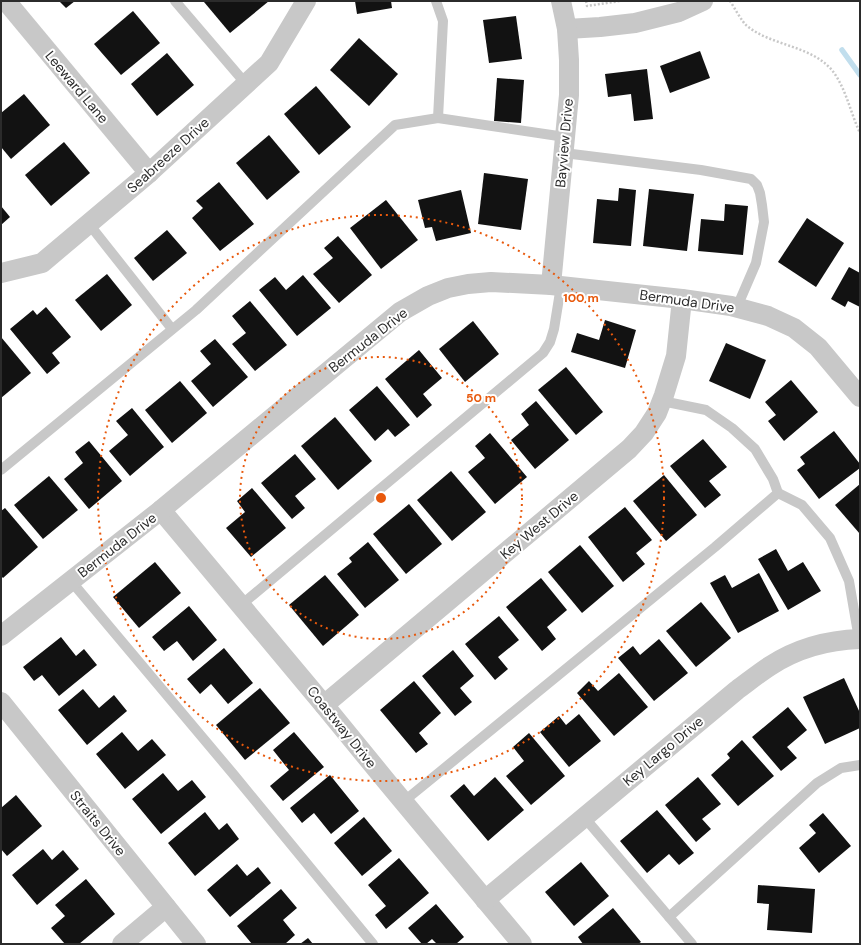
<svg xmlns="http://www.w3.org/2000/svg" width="861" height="945" viewBox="0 0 861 945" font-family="'DM Sans',sans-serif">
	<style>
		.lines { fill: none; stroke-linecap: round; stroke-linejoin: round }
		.stream { stroke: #c1deed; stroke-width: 5.5 }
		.building { fill: #121212 }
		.path { stroke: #c8c8c8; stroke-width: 2.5; stroke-dasharray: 2 2; stroke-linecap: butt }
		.service { stroke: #c8c8c8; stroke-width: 10 }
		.minor { stroke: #c8c8c8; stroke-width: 20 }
		.ring { fill: none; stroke: #e8590c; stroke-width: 2; stroke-dasharray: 2 4 }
		.labels { text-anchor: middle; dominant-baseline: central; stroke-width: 4; stroke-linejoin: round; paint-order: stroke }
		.street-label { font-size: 14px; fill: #2b2b2b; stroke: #fff }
		.centre { fill: #e8590c; stroke: #fff; stroke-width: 2 }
		.ring-label { font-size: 12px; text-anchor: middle; font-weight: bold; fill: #e8590c; stroke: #fff; stroke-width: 4; stroke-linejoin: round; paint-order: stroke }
	</style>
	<rect width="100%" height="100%" fill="#fff"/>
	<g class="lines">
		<!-- stream -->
		<path class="stream" d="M842,50L860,75"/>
	</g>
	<!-- building -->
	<g class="building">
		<path d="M59,1H75L66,8Z"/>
		<path d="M205,1H269L230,33L204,2Z"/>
		<path d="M355,1H391L392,8L357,14Z"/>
		<path d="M133,11L160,43L121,75L94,44Z"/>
		<path d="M516,16L522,59L489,63L483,20Z"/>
		<path d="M359,38L398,74L369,106L330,70Z"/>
		<path d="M700,51L710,78L670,93L660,66Z"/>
		<path d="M167,53L194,85L157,116L131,84Z"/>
		<path d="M647,69L653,119L634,121L631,94L608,97L605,74Z"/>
		<path d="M497,78L524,80L521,123L494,121Z"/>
		<path d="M316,86L351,127L319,155L284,114Z"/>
		<path d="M24,94L50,125L11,159L1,147V113Z"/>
		<path d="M269,135L300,172L267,200L236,163Z"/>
		<path d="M64,142L90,173L51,206L25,175Z"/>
		<path d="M484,173L528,179L521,230L478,224Z"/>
		<path d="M219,182L254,224L220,251L192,218L203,208L196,201Z"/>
		<path d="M619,188L636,190L631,246L593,243L597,199L618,201Z"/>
		<path d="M649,189L694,194L687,251L643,246Z"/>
		<path d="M461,190L471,233L436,241L432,227L425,228L418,200Z"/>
		<path d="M386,200L418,240L381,269L350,228Z"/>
		<path d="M725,204L748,206L743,255L698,251L701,219L724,221Z"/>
		<path d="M1,206L10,217L1,225Z"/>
		<path d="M807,218L844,243L816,287L778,262Z"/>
		<path d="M167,230L187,253L153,281L134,258Z"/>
		<path d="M338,236L372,275L339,303L313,274L333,258L324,248Z"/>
		<path d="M849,267L860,273V307L848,301L845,307L831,299Z"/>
		<path d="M107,274L132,305L101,331L75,300Z"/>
		<path d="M303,275L331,308L297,336L259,290L275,277L286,290Z"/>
		<path d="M250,301L287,345L255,371L232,344L246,333L232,316Z"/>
		<path d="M46,307L71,337L52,353L60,363L47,374L10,329L33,310L37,315Z"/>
		<path d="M605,320L636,330L625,368L571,352L577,333L599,340Z"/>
		<path d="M473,321L499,354L465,382L439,349Z"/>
		<path d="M1,337L31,373L1,398Z"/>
		<path d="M215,339L248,377L213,407L191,381L211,364L200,351Z"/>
		<path d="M726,343L766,360L750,399L709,381Z"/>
		<path d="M419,350L442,378L423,394L432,405L417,418L385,379Z"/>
		<path d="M566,367L603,412L576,435L538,390Z"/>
		<path d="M791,380L818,412L784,441L768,421L776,415L765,402Z"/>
		<path d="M180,381L207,413L172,443L145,410Z"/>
		<path d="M377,386L410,425L395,437L388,429L375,441L349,410Z"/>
		<path d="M536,401L569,440L535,469L511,440L529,425L521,414Z"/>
		<path d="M132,408L164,447L130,476L109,451L128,435L116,421Z"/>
		<path d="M335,417L372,461L338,490L301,446Z"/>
		<path d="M834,431L860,464V468L819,499L797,470L805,464L800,457Z"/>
		<path d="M490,433L527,477L495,504L468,472L485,458L475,446Z"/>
		<path d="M703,439L727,467L709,481L721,495L705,508L670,466Z"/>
		<path d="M89,441L122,481L89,509L64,479L83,463L75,452Z"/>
		<path d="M295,454L316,479L295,496L305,508L292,519L261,483Z"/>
		<path d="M451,471L486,512L452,541L417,500Z"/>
		<path d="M664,475L697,515L666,541L633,501Z"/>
		<path d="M49,476L78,510L43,539L14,505Z"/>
		<path d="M860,484V534L835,505Z"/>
		<path d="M252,488L286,528L251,557L226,528L245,512L237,501Z"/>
		<path d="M409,504L442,544L406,574L373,534Z"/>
		<path d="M625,507L652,540L636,553L645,564L623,582L588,537Z"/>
		<path d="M5,508L38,547L3,578L1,576V511Z"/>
		<path d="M368,542L399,580L365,608L337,574L352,562L349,558Z"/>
		<path d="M580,545L614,586L582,613L548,572Z"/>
		<path d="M776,549L788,571L803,562L821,591L788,610L758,559Z"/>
		<path d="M155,562L181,593L139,628L113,597Z"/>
		<path d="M759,573L779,611L738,633L710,583L725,575L732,588Z"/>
		<path d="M325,575L359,615L323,646L289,605Z"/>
		<path d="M541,578L567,610L547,627L556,639L542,651L506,607Z"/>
		<path d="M701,602L731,638L696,667L666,631Z"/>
		<path d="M189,606L217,640L193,661L177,641L164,651L152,637Z"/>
		<path d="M499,616L519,640L498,657L508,669L495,680L465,644Z"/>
		<path d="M61,637L76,656L84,649L97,665L59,696L42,675L34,681L23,667Z"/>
		<path d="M659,639L688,673L654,701L618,658L633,646L640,655Z"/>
		<path d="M224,648L253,683L228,704L211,684L200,694L187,679Z"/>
		<path d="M453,650L474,676L460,688L472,702L455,716L422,676Z"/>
		<path d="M619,673L648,707L614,736L577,693L589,681L598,691Z"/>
		<path d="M844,678L860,713V728L825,744L803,697Z"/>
		<path d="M414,681L441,713L419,733L428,744L416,753L380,710Z"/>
		<path d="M260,688L290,723L245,760L216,725Z"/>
		<path d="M83,689L99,708L114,695L127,711L87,745L58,710Z"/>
		<path d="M788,707L807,730L787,747L797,758L781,771L752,737Z"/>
		<path d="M579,714L601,741L569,767L540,732L559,716L566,725Z"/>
		<path d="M122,732L138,751L152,739L166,755L125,789L96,754Z"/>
		<path d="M294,732L324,767L283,801L270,786L289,770L273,750Z"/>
		<path d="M529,733L565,776L531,805L506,776L524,761L513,747Z"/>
		<path d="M742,740L774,776L738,806L711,775L730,758L727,754Z"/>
		<path d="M163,773L178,791L192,780L206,797L161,834L132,799Z"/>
		<path d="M330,775L359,811L331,834L314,813L302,823L290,808Z"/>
		<path d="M495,777L524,810L488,841L450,796L464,784L474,796Z"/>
		<path d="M698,777L721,804L702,819L711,829L696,842L665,805Z"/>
		<path d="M16,795L42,826L7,856L1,849V808Z"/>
		<path d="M657,810L694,853L679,865L669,854L647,873L620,841Z"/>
		<path d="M205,812L219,830L227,823L239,839L195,876L168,843Z"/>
		<path d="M823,813L851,846L819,873L799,848L816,833L809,825Z"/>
		<path d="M364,817L392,851L362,876L334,843Z"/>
		<path d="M43,849L52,860L63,850L79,869L37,905L12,875Z"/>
		<path d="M399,858L429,893L386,929L375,915L386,906L368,885Z"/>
		<path d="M581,862L609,896L574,926L545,892Z"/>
		<path d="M237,864L247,876L258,867L271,883L230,917L207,890Z"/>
		<path d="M86,879L115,914L79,944H65L51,928L65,916L55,905Z"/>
		<path d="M758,885L815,889L812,933L767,930L769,904L757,903Z"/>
		<path d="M281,889L297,908L283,920L295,935L285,944H252L237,926Z"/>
		<path d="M436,904L464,937L456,944H437L432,939L426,944H422L408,928Z"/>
		<path d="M613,908L641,942L638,944H583L578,937Z"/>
		<path d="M308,938L313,944H300Z"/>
	</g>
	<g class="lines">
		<!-- path -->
		<g class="path">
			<path d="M586,1L587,6L620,1"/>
			<path d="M730,1C734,7 742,22 747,26C772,46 809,45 831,69C846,87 850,112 860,133"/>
		</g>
		<!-- service -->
		<g class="service">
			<path d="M175,1L246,84"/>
			<path d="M438,118L565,137"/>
			<path d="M564,153L701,170L751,179L757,185L760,193L762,205L764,222L756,263L737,307"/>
			<path d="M89,224L172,329"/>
			<path d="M1,470L196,310L395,125L438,118L443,21L436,1"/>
			<path d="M778,493L802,505L830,538L849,581L859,639"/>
			<path d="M71,581L234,775L373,944"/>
			<path d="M241,605L543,353L550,342L554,329L561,286"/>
			<path d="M403,802L715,547L778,493L773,479L755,449L732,428L706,410L662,401"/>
			<path d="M584,817L692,944"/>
			<path d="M669,917L817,783L841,768L860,765"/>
		</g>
		<!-- minor -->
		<g class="minor">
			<path d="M6,1L149,173"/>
			<path d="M567,29L600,27L635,23L679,12L703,1"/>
			<path d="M1,273L42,263L149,173L269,63L306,1"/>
			<path d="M551,285L569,95V60L567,29L561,1"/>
			<path d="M161,510L324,705L387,782L522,944"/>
			<path d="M1,636L161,510L400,312L428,296L448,288L468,284L491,282L551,285L682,299L731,306L768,316L794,328L818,347L860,397"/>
			<path d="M1,702L196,944"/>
			<path d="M324,705L629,449L644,433L657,413L664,395L676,356L682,299"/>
			<path d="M485,900L737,690C748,682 759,673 770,666C796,649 828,640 860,639"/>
			<path d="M122,944L166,907"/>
		</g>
	</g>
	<!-- distance rings -->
	<g class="ring">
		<circle cx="381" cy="498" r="141"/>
		<circle cx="381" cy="498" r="283"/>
	</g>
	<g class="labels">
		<!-- street labels -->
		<g class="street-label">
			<text transform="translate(77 87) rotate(50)">Leeward Lane</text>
			<text transform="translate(564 143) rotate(-85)">Bayview Drive</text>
			<text transform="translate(168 155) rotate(-42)">Seabreeze Drive</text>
			<text transform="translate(687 301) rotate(8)">Bermuda Drive</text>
			<text transform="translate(368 340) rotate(-38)">Bermuda Drive</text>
			<text transform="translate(539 525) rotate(-40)">Key West Drive</text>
			<text transform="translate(117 545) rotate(-38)">Bermuda Drive</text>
			<text transform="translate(342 727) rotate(51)">Coastway Drive</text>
			<text transform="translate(663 751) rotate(-40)">Key Largo Drive</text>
			<text transform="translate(98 823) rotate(51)">Straits Drive</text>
		</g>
	</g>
	<circle cx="381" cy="498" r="6" class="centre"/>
	<g class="ring-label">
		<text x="581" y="302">100 m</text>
		<text x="481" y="402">50 m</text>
	</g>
	<!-- border -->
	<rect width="861" height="945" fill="none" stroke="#2b2b2b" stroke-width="4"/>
</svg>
